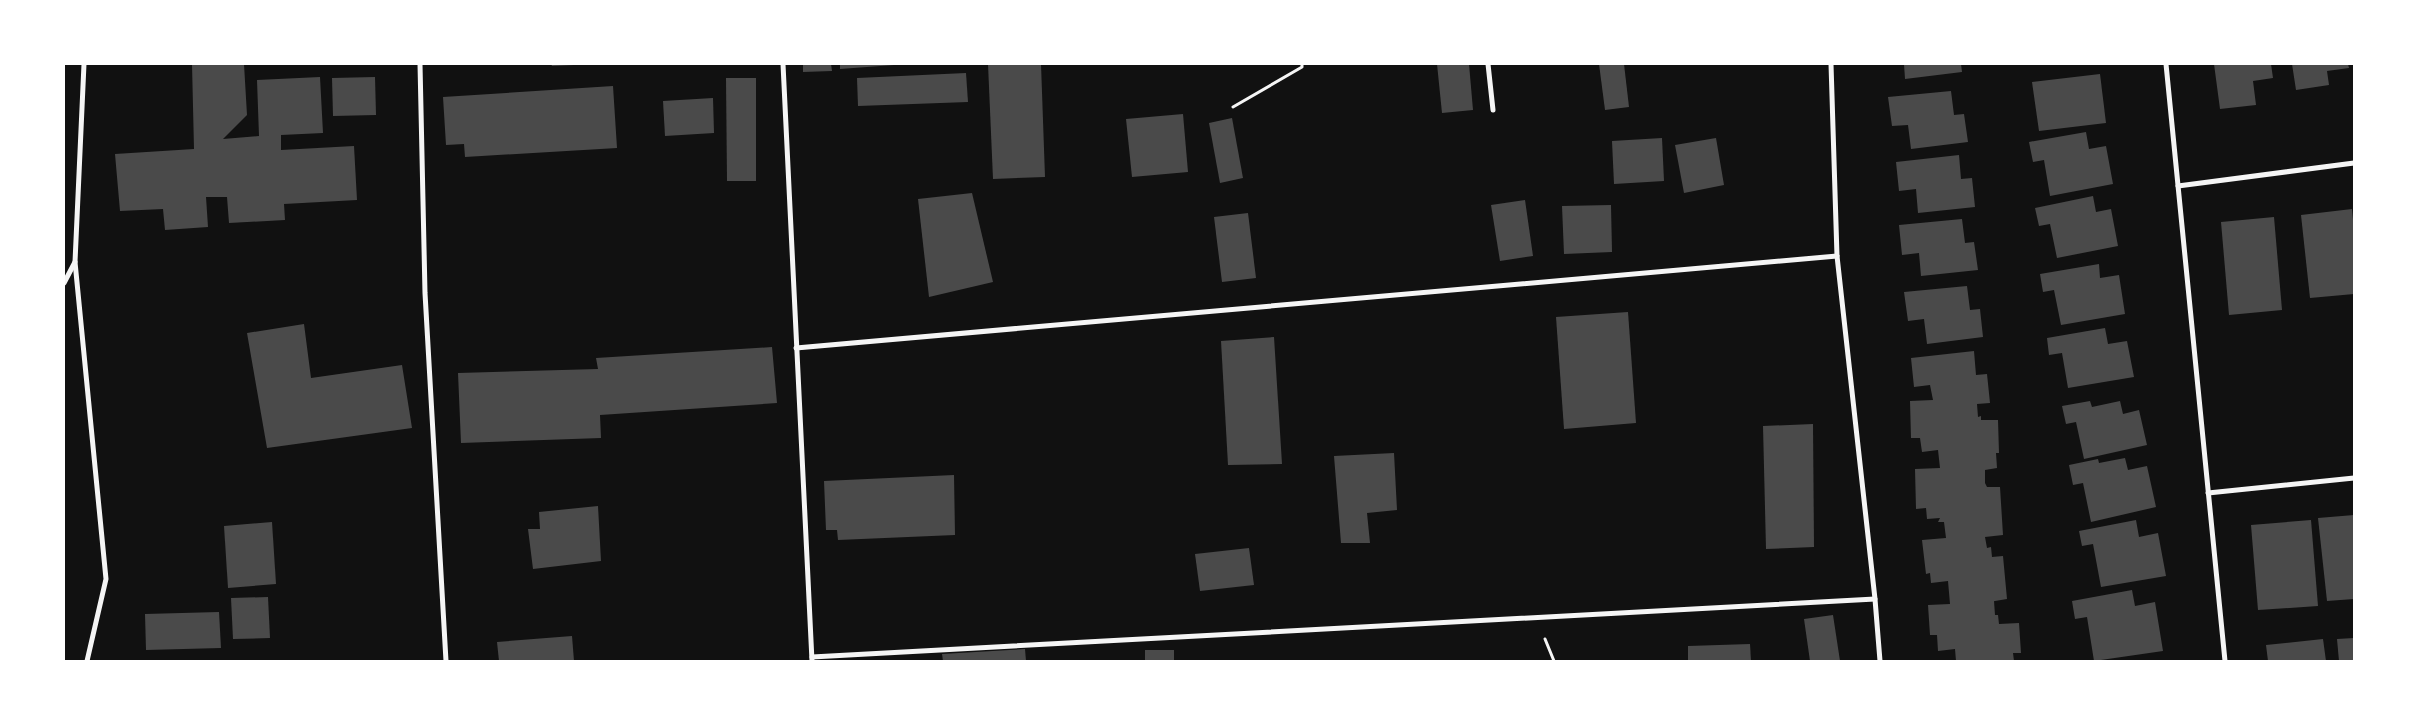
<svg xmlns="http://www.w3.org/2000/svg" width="2418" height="725" viewBox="0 0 2418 725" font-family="'Alegreya Sans',sans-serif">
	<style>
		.building { fill: #4a4a4a }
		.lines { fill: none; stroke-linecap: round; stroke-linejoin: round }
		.path { stroke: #f5f5f5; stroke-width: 3 }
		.minor { stroke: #f5f5f5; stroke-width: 5 }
	</style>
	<rect width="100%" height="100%" fill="#111"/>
	<!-- building -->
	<g class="building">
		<path d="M192,64H244L247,115L223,139L259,136L257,80L320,77L323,133L281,135V150L354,146L357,200L284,204L285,220L229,223L227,197H206L208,227L165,230L163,209L120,211L115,154L194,149Z"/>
		<path d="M551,64H574V65L552,66Z"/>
		<path d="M803,64H831L832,71L803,72Z"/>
		<path d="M840,64H894V65L840,69Z"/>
		<path d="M988,64H1041L1045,177L993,179Z"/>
		<path d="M1437,64H1469L1473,110L1442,113Z"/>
		<path d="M1599,64H1624L1629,107L1605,110Z"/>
		<path d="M1904,64H1961L1962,72L1905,79Z"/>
		<path d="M2214,64H2271L2273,78L2253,81L2256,105L2220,109Z"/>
		<path d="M2292,64H2348L2349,68L2327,71L2329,85L2296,90Z"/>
		<path d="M966,73L968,102L858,106L857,78Z"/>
		<path d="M2100,74L2106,123L2039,131L2032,82Z"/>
		<path d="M375,77L376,115L333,116L332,78Z"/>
		<path d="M726,78H756V181H727Z"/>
		<path d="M613,86L617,148L465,157L464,144L446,145L443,97Z"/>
		<path d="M1951,91L1954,115L1964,114L1968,142L1911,149L1908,125L1892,126L1888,97Z"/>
		<path d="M713,98L714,133L665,136L663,101Z"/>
		<path d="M1183,114L1188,172L1132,177L1126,119Z"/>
		<path d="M1232,118L1243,178L1220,183L1209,123Z"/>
		<path d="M2086,132L2089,149L2106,146L2113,184L2050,196L2044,160L2033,162L2029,142Z"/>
		<path d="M1662,138L1664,181L1614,184L1612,141Z"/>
		<path d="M1716,138L1724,185L1684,193L1675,145Z"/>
		<path d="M1959,155L1961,179L1972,178L1975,207L1918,213L1916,189L1899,191L1896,162Z"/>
		<path d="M972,193L993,282L929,297L918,199Z"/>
		<path d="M2093,196L2096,212L2111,209L2118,246L2057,258L2050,224L2039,226L2035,208Z"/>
		<path d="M1525,200L1533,256L1500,261L1491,205Z"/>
		<path d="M1611,205L1612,252L1564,254L1562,206Z"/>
		<path d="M2352,209L2354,231V294L2310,298L2301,215Z"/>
		<path d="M1248,213L1256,278L1222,282L1214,217Z"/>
		<path d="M2274,217L2282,310L2229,315L2221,222Z"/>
		<path d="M1962,219L1965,243L1974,242L1978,270L1921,276L1919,253L1902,255L1899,225Z"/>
		<path d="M2099,264L2100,278L2119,275L2125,314L2061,325L2054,290L2043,292L2040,274Z"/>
		<path d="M1967,286L1970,310L1980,309L1983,337L1927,344L1924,319L1908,321L1904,292Z"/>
		<path d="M1628,312L1636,423L1564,429L1556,317Z"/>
		<path d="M304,324L311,378L402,365L412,428L267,448L247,333Z"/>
		<path d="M2105,328L2108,344L2127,341L2134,377L2068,388L2062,353L2049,355L2047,338Z"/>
		<path d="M1274,337L1282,464L1228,465L1221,341Z"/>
		<path d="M772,347L777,403L600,415L601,438L461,443L458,373L598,369L596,358Z"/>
		<path d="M1974,351L1976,375L1987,374L1990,403L1977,404L1978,417L1981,416V420H1998L1999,453H1996L1997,468L1985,470V483L1987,487H2000L2003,535L1985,537L1987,548L1991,547L1992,557L2003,556L2007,599L1989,602L1994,601L1995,615H1998L1999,624L2019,623L2021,653H2013L2014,661H1956L1955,649L1938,651L1937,635H1930L1928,605L1950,604L1948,581L1931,583L1930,573L1926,574L1922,540L1946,538L1944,522H1938L1940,518L1927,519L1926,508L1916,509L1915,469L1940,468L1938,450L1922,452L1920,438H1911L1910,401L1933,400L1930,385L1914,387L1911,358Z"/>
		<path d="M2090,401L2092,407L2120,401L2123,414L2139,410L2147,445L2084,459L2076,422L2066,424L2062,406Z"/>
		<path d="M1813,424L1814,547L1766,549L1763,426Z"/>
		<path d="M1394,453L1397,510L1367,513L1370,543H1341L1334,456Z"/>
		<path d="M2125,458L2128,470L2147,466L2156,507L2091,522L2083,483L2073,485L2069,465L2098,459L2099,463Z"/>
		<path d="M954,475L955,535L838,540L837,530H826L824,481Z"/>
		<path d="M598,506L601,561L533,569L528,529H540L539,512Z"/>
		<path d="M2354,515V599L2327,601L2318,518Z"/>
		<path d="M2136,520L2139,537L2158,533L2166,576L2101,587L2093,544L2082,546L2079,531Z"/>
		<path d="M2311,520L2318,606L2258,610L2251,525Z"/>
		<path d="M272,522L276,584L228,588L224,526Z"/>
		<path d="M1249,548L1254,585L1200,591L1195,554Z"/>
		<path d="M2132,590L2135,606L2155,602L2163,651L2094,661L2087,617L2075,619L2072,601Z"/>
		<path d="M268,597L270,638L233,639L231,598Z"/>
		<path d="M219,612L221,648L146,650L145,614Z"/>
		<path d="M1833,615L1840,661H1810L1804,619Z"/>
		<path d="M572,636L574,661H499L497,642Z"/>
		<path d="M2354,638V661H2339L2337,639Z"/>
		<path d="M2323,639L2326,661H2268L2266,645Z"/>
		<path d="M1750,644L1751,661H1688V646Z"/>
		<path d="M1025,649L1026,661H943L942,654Z"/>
		<rect x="1145" y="650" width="29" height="11"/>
	</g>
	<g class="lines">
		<!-- path -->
		<g class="path">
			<path d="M1233,107L1302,67V64"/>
			<path d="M1545,639L1554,661"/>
		</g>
		<!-- minor -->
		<g class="minor">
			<path d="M84,64L75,262L106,579L87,661"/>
			<path d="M420,64L425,293L446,661"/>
			<path d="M783,64L812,661"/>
			<path d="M1488,64L1493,110"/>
			<path d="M1831,64L1837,256L1875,599L1880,661"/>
			<path d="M2166,64L2225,661"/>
			<path d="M2178,186L2354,163"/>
			<path d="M64,283L75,262"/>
			<path d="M796,348L1837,256"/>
			<path d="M2208,493L2354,478"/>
			<path d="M812,657L1875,599"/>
		</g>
	</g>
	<!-- border -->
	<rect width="2418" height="725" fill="none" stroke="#ffffff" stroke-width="130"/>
</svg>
